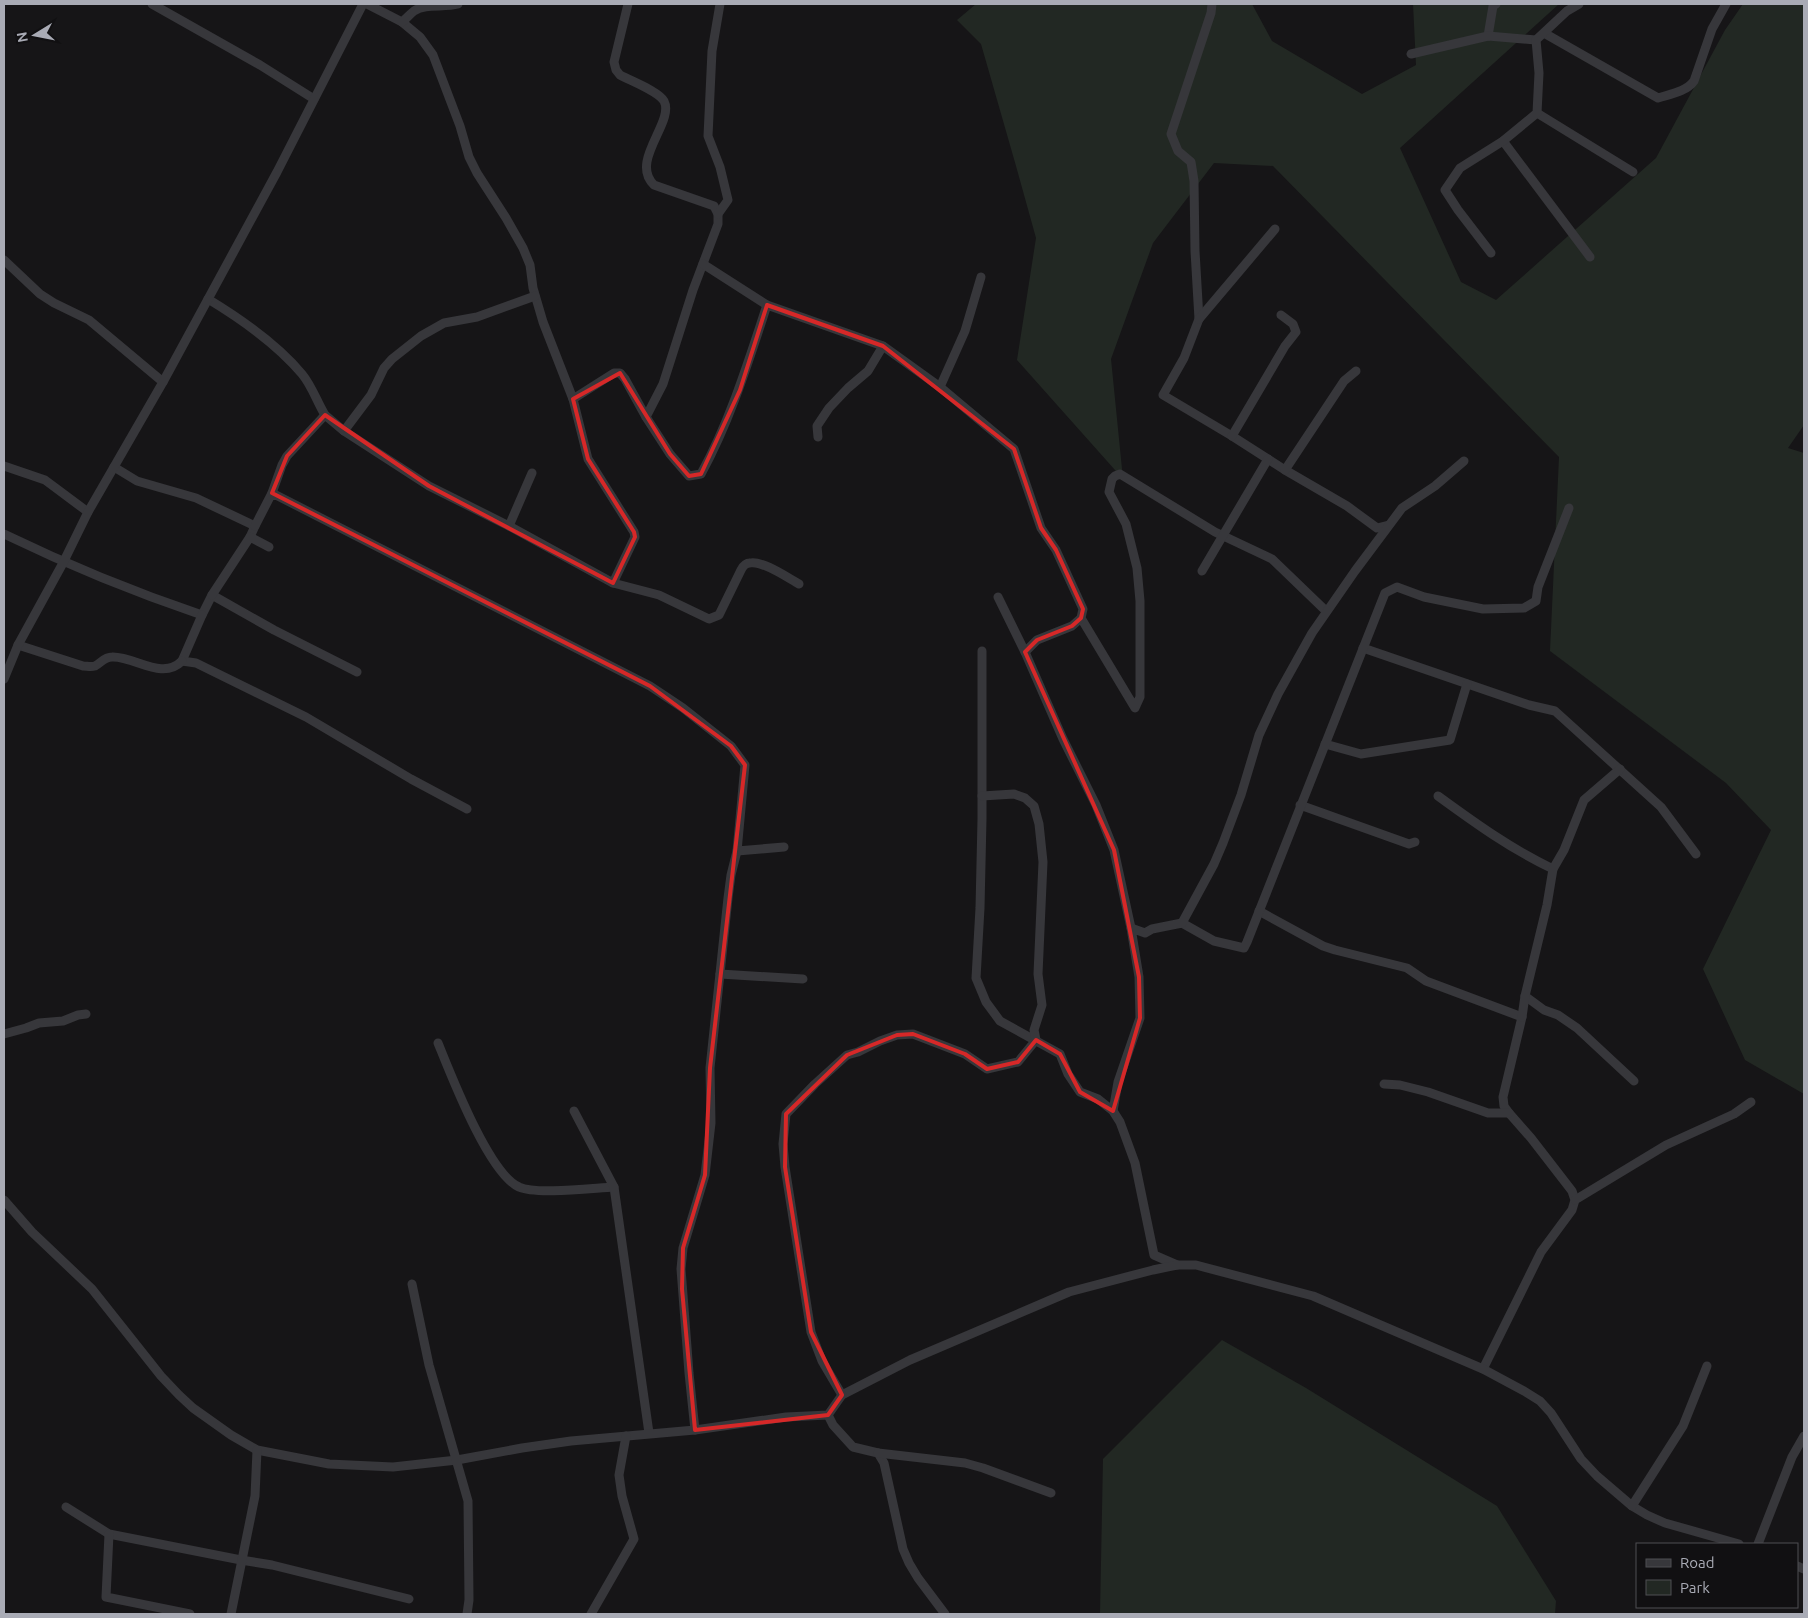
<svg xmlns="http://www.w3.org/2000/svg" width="1808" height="1618" viewBox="0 0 1808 1618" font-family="Ubuntu,sans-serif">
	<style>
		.green { fill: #222823 }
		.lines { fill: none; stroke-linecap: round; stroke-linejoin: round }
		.minor { stroke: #37373b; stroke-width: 9 }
		.marked { fill: none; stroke: #d62828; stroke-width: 4; stroke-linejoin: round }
	</style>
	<rect width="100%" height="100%" fill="#161517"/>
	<!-- green -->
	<g class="green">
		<path d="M976,4H1252L1272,41L1362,94L1416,65L1413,4H1559L1400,148L1461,282L1496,300L1656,158L1725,30L1743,4H1804V425L1788,448L1804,453V1094L1745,1060L1703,969L1771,830L1726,783L1550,651L1559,457L1273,166L1214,163L1153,243L1111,359L1123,479L1017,360L1036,238L1016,166L981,44L957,20Z"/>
		<path d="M1222,1340L1306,1388L1497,1506L1556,1601L1555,1614H1100L1103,1459Z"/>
	</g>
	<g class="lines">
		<!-- minor -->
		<g class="minor">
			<path d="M152,4L260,65L314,99"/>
			<path d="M367,4L402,22L420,37L433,55L460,126L469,157L477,173L506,218L523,248L530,265L533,288L543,322L573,399L614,373H620L625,379L646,417"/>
			<path d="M628,4L614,62L616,70L620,75C631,81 658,91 664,101C675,122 629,161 654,185L714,206L718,214V224L693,290L663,384L646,417L670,454L689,476L701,474C730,421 748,363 767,305L883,346L940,387L1014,449L1041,528L1056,550L1083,609L1081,618L1135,708L1140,697V601L1137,568L1126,524L1109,492L1112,479L1115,476L1120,474L1215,532L1272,559L1326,611"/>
			<path d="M1212,4L1211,13L1171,134L1178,151L1191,162L1194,181L1195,251L1199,319L1184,358L1163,395L1232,436L1285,470L1347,506L1377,528L1389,525"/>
			<path d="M402,22C406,19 410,14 414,11C426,3 444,8 458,4"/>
			<path d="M1544,33L1658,98C1670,94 1686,92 1694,81L1712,29L1726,4"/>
			<path d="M1488,36L1493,6L1496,4"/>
			<path d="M1411,54L1488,36L1536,40"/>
			<path d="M1537,113L1633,172"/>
			<path d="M1503,141L1590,257"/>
			<path d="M718,214L728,200L720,167L708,136L712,51L720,4"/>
			<path d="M1491,253L1458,210L1445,190L1460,168L1503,141L1537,113L1539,73L1536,40L1567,11L1579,4"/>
			<path d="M4,260L40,294L54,303L89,320L163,382"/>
			<path d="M703,264L767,305"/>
			<path d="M208,299C241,319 278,345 302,374C312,386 317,402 325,415"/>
			<path d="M1199,319L1275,229"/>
			<path d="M940,387L965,331L981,277"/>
			<path d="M573,399L588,459L634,532L635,537L613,583"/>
			<path d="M344,431L371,395L384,368L392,359L421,336L444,323L477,317L535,296"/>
			<path d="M1232,436L1285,346L1296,332L1293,324L1281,315"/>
			<path d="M818,437L817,426L829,408L848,388L868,371L883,346"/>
			<path d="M4,466L45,480L88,512"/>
			<path d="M114,467L137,481L196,498L255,526L250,537"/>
			<path d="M1285,470L1344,381L1356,371"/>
			<path d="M532,473L509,526L613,583L659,595L709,619L719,615L741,570C743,566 746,563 750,563C762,560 788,578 799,584"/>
			<path d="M272,493L282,465L287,456L325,415L344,431L429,486L509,526"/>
			<path d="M255,526L272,493L650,686L683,708L731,746L745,765L737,851L731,875L728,898L710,1068L711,1123L705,1175L683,1248L681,1269L689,1373L695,1430"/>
			<path d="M4,534C68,565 134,592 202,615L212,595L274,630L357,672"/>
			<path d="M1202,571L1268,459"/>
			<path d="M212,595L250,537L269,547"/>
			<path d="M998,597L1025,652L1063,739L1096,805L1114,850L1131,928"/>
			<path d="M202,615L182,661L196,663L306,717L411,779L467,809"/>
			<path d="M18,645L83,666C87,666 91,667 95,666C101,663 104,657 112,657C135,656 162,681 182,661"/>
			<path d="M1363,648L1529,705L1555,711L1661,807L1696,854"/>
			<path d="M982,651V819L980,908L976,978L986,1002L1000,1021L1060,1054L1068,1074L1080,1092L1098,1099L1113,1111L1120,1122L1135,1163L1154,1255L1177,1265"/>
			<path d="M1025,652L1037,640L1072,626L1081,618"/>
			<path d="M4,679L18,645L63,563L88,512L163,382L277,172L363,4"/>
			<path d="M1325,744L1361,754L1450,740L1467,684"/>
			<path d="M1438,796C1475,823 1511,849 1553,869"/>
			<path d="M1300,805L1409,844L1415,842"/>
			<path d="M737,851L784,847"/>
			<path d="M1259,911L1323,946L1335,950L1407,968L1426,981L1522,1017L1503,1097L1504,1106L1509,1113L1531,1138L1572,1191L1575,1200L1572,1210L1541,1252L1483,1369"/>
			<path d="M1182,923L1214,941L1244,948L1247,942L1385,593L1397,587L1424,597L1483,609L1524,608L1536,601L1538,587L1569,508"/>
			<path d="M720,974L803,979"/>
			<path d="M1525,996L1544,1010L1558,1015L1577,1028L1634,1081"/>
			<path d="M1522,1017L1525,996L1547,905L1553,869L1564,850L1584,800L1620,769"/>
			<path d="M4,1034L26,1028L39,1023L63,1021L78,1015L86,1014"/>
			<path d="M438,1043C451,1075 489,1174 519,1187C536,1195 593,1188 614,1187"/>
			<path d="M1384,1084L1400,1085L1428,1092L1488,1113H1509"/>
			<path d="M574,1111L614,1187L649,1433"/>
			<path d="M1113,1111L1118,1082L1140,1018L1139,977L1131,928L1145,933L1152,929L1182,923L1214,864L1223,843L1241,795L1259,735L1278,694L1312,633L1355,571L1402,508L1435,486L1464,461"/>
			<path d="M4,1200L32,1232L92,1289L161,1376L179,1395L193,1408L231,1435L257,1450L329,1464L393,1467L457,1460L522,1448L571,1441L695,1430L786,1417L828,1415L842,1395L910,1360L1069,1292L1153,1270L1177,1265H1196L1313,1296L1483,1369L1524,1391L1540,1401L1551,1413L1581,1459L1597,1476L1632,1506L1647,1515L1665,1523L1739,1544"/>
			<path d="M1575,1200L1666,1145L1734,1114L1751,1102"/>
			<path d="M412,1284L429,1365L468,1501L469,1600L467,1614"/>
			<path d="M842,1395L822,1361L811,1332L785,1167L783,1144L786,1114L815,1084L847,1055L858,1052L880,1041L897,1035L913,1034L965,1054L987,1069L1018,1062L1036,1040L1034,1030L1042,1005L1038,974L1043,862L1039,824L1034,806L1025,798L1014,794L982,796"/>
			<path d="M828,1415L833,1425L853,1447L878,1453L884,1463L903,1549L909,1563L918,1578L945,1614"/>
			<path d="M878,1453L965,1463L983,1468L1051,1493"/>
			<path d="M1632,1506L1683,1426L1707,1366"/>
			<path d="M66,1507L109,1534L241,1560L272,1565L409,1599"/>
			<path d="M109,1534L106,1597L190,1614"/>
			<path d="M1758,1544L1792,1457L1804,1436"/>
			<path d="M1797,1566L1804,1569"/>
			<path d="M231,1614L255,1496L257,1450"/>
			<path d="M591,1614L634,1539L622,1496L619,1475L626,1436"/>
		</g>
	</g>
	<!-- marked area -->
	<path class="marked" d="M767,305L883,346L1014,449L1041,528L1056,550L1083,609L1081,618L1072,626L1037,640L1025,652L1114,850L1139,977L1140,1018L1113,1111L1080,1092L1060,1054L1036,1040L1018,1062L987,1069L965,1054L913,1034L897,1035L847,1055L786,1114L785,1167L811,1332L842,1395L828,1415L695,1430L682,1289L683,1248L705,1175L710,1068L745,765L731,746L650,686L272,493L287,456L325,415L429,486L613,583L635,537L634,532L588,459L573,399L620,373L670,454L689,476L701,474L740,390Z"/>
	<!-- border -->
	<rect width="1808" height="1618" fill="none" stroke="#a9abb5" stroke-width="10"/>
	<!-- legend -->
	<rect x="1636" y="1543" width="162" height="65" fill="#111012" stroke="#4e4e53"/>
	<rect x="1646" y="1559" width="25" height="8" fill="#37373b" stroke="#4e4e53"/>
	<text x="1680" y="1568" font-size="15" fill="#a9abb5">Road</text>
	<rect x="1646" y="1580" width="25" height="15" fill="#222823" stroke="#4e4e53"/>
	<text x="1680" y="1593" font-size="15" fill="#a9abb5">Park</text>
	<!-- north arrow -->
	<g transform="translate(35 35) rotate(260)" stroke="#111012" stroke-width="4" paint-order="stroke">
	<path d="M0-4L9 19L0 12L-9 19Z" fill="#a9abb5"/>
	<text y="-8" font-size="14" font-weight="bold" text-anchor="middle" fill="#a9abb5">N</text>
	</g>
</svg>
